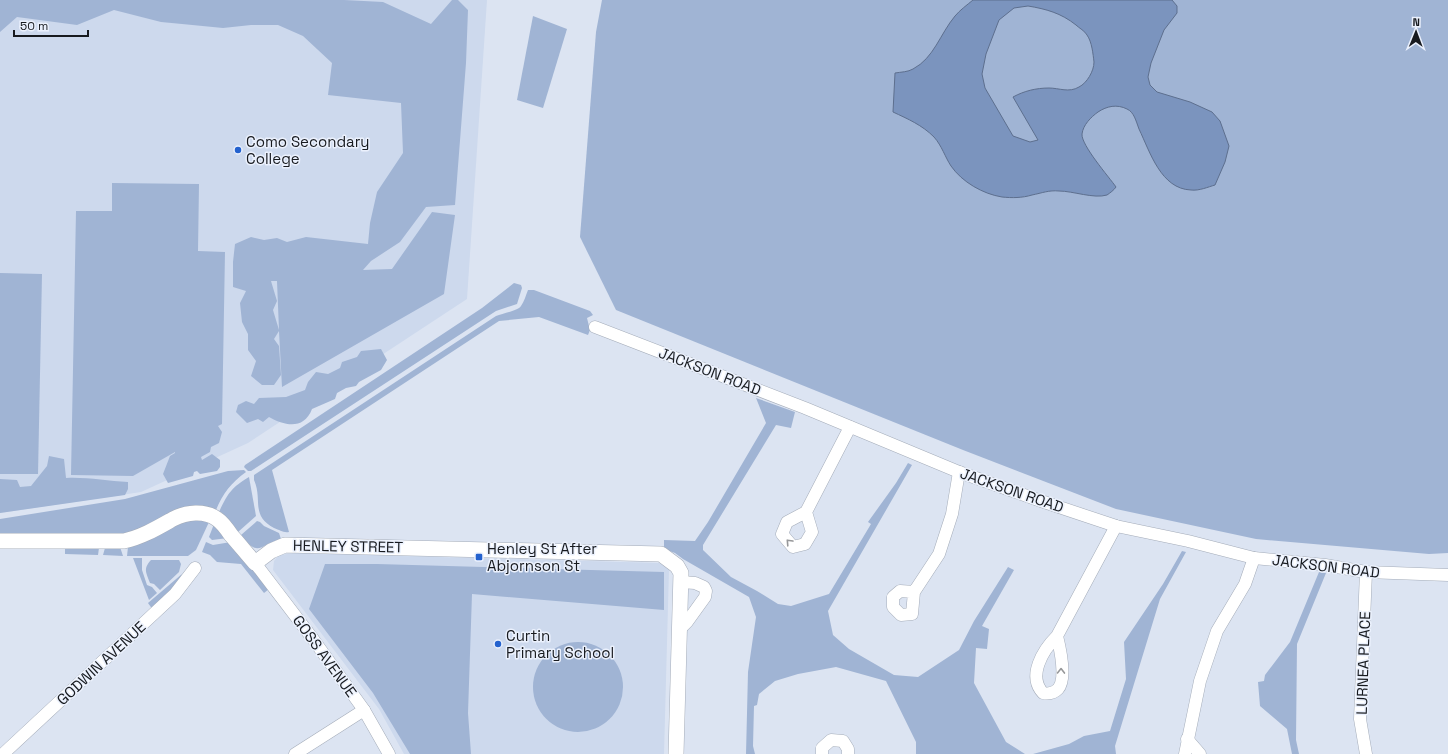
<svg xmlns="http://www.w3.org/2000/svg" width="1448" height="754" viewBox="0 0 1448 754" font-family="'Space Grotesk',sans-serif">
	<style>
		.built { fill: #cdd9ed }
		.green { fill: #a0b4d4; fill-rule: evenodd }
		.water { fill: #7b94be; stroke: #5d6f8e; fill-rule: evenodd }
		.lines { fill: none; stroke-linecap: round; stroke-linejoin: round }
		.minor-casing { stroke: #a4acb9; stroke-width: 13 }
		.tertiary-casing { stroke: #a4acb9; stroke-width: 16 }
		.minor { stroke: #fff; stroke-width: 12 }
		.tertiary { stroke: #fff; stroke-width: 15 }
		.oneway { stroke: #97989a }
		.poi-dot { fill: #2462ce; stroke: #ebf1fd; stroke-width: 1.5 }
		.labels { text-anchor: middle; dominant-baseline: central; stroke-width: 3; stroke-linejoin: round; paint-order: stroke }
		.poi-label { font-size: 15px; fill: #171a1f; stroke: #ebf1fd; text-anchor: start }
		.street-label { font-size: 15px; fill: #171a1f; stroke: #ebf1fd }
	</style>
	<rect width="100%" height="100%" fill="#dce4f2"/>
	<!-- built -->
	<g class="built">
		<path d="M0,0H487L467,299L248,443L141,492L0,513Z"/>
		<path d="M295,553L659,563L669,569L664,754H404L379,709L273,570L274,561L279,555Z"/>
	</g>
	<!-- green -->
	<g class="green">
		<path d="M0,0H344L383,2L431,24L452,0H458L468,10L466,63L455,205L426,207L400,242L371,261L363,270L392,269L432,212L455,215L444,294L282,387L279,331L274,339L279,346L281,375L274,385H262L251,376L256,361L248,350V334L242,322L240,303L246,291L233,287V262L235,244L251,237L264,240L277,238L287,242L306,237L368,244L370,223L377,192L403,153L401,103L328,95L332,63L303,36L278,25H251L223,28L182,24L161,22L114,10L77,25L17,17L0,32ZM271,281H277L279,330L273,310L277,301Z"/>
		<path d="M602,0H1448V553L1429,554L1256,539L1116,509L963,450L616,310L580,237L596,32Z"/>
		<path d="M533,16L567,29L543,108L517,100Z"/>
		<path d="M112,183L199,184L198,251L225,252L222,424L218,426L222,432L219,443L211,447L210,452L201,457L202,460L212,454L220,460V467L217,471L200,474L197,471L194,472L193,476L168,483L163,474L170,456L175,453V452L133,476L71,475L76,211H112Z"/>
		<path d="M0,273L42,274L38,474H0Z"/>
		<path d="M514,283L521,285L522,288L517,304L496,311L251,471H248L244,467L245,465L482,308Z"/>
		<path d="M528,290H534L590,311L593,315L587,318L590,330L588,335L539,317L499,321L272,470L289,532C283,533 280,530 274,528C250,515 263,500 254,480V475L496,316C503,313 518,311 521,306C524,302 526,295 528,290Z"/>
		<path d="M381,349L387,360L381,370L359,382L356,386L346,388L337,393L335,399L312,409C304,430 285,426 269,417L263,422L258,419L247,423L236,412L238,405L246,401L254,404L259,398L286,397L305,390L308,382L316,372L328,374L340,368L342,362L357,357L361,351Z"/>
		<path d="M756,398L795,412L791,428L776,425L703,545V550L731,577L757,591L778,604L791,606L829,594L871,524L868,522L896,483L908,463L912,465L828,611L833,635L849,649L894,675L918,677L959,650L974,621L1008,567L1014,570L982,626L989,629L987,649L976,648L974,683L1006,742L1025,754H916V742L886,681L836,667L798,674L775,681L759,694L757,705L754,706L753,746L755,754H746L748,672L756,617L749,597L683,559L675,553L664,549V540L695,541L708,522L766,423Z"/>
		<path d="M49,456L64,459L66,478C87,477 107,481 128,482V489L125,495L0,513V479L17,480L20,487L31,486L47,466Z"/>
		<path d="M244,470L246,472C231,483 223,493 216,510L144,529L122,536L0,534V519L125,499L228,471Z"/>
		<path d="M249,477L256,516L238,532L219,512C227,494 232,487 249,477Z"/>
		<path d="M198,519L209,522L196,550L188,556H127L128,547L176,524Z"/>
		<path d="M257,521L260,522L264,526L279,533L281,539C260,544 259,559 241,535Z"/>
		<path d="M214,524L228,538L212,540L209,537Z"/>
		<path d="M206,542L213,545L231,542L269,589L264,593L241,564L217,562L210,555L202,552Z"/>
		<path d="M65,547L99,548L98,555L65,554Z"/>
		<path d="M120,547L123,556L103,555L105,548Z"/>
		<path d="M1182,551L1186,552L1160,599L1115,746L1116,754H1033L1069,744L1084,736L1110,731L1126,679L1124,642L1163,584Z"/>
		<path d="M133,558H142V570L147,585L152,587L157,593L149,600Z"/>
		<path d="M151,560H179L181,564L179,572L160,590L154,584L150,583C146,572 143,569 151,560Z"/>
		<path d="M325,564H377L664,572V610L472,594L468,713L471,754H410L373,693L309,609Z"/>
		<path d="M1319,572L1326,573L1297,644L1296,740L1299,754H1292L1287,729L1260,706L1258,682L1264,681L1265,675L1290,642Z"/>
		<path d="M182,574L179,581L153,610L148,603Z"/>
		<circle cx="578" cy="687" r="45"/>
	</g>
	<!-- water -->
	<path class="water" d="M973,0H1172L1177,6V13L1164,30L1151,63L1148,77L1150,85L1157,92L1190,102L1212,112L1220,121L1229,146L1225,162L1215,185C1208,187 1199,191 1191,190C1161,189 1150,152 1139,129C1136,121 1134,112 1127,109C1117,104 1107,106 1098,112C1091,117 1083,125 1082,134C1081,145 1109,177 1116,187C1114,190 1110,193 1107,195C1094,199 1073,191 1059,191C1049,190 1042,193 1032,195C1022,198 1012,198 1002,197C983,194 962,182 951,166C945,157 942,146 934,137C922,125 908,119 893,112L895,73C901,72 908,72 913,69C934,58 940,34 955,16C960,10 967,5 973,0ZM1028,6C1046,9 1061,13 1076,25C1079,28 1085,31 1087,35C1092,42 1093,54 1094,62C1094,71 1087,83 1079,87C1069,93 1059,88 1049,88C1036,88 1024,91 1013,97L1038,140L1030,142L1013,136L985,88L982,74L986,54L999,20L1014,8Z"/>
	<g class="lines">
		<!-- minor casing -->
		<g class="minor-casing">
			<g id="minor">
				<path d="M595,327L805,408L959,472L1044,502L1116,526L1188,541L1254,558L1325,565L1366,572L1448,575"/>
				<path d="M806,512L812,532L805,544L793,547L782,534L787,522L806,512L850,427"/>
				<path d="M255,563L313,639L364,710L389,754"/>
				<path d="M1366,572L1360,719L1366,754"/>
				<path d="M914,592L900,591L893,597V607L901,615L912,614L914,592L939,554L952,514L959,472"/>
				<path d="M679,630L687,622L705,597L706,591L704,587L695,583L681,582"/>
				<path d="M1057,636C1060,648 1067,679 1058,689C1053,694 1048,694 1043,693C1027,676 1043,650 1057,636L1116,526"/>
				<path d="M1187,739L1200,754"/>
				<path d="M3,754L175,594L195,568"/>
				<path d="M295,754L364,710"/>
				<path d="M822,754V748L831,740L843,741L848,749V754"/>
				<path d="M1185,754L1200,681L1217,631L1245,584L1254,558"/>
			</g>
		</g>
		<!-- tertiary casing -->
		<g class="tertiary-casing">
			<path id="tertiary" d="M0,541H124C142,537 157,528 173,519C186,512 205,510 217,519C223,523 227,529 231,535C239,544 247,554 255,563L271,551L285,545L661,554L677,566L681,573L676,754"/>
		</g>
		<!-- minor -->
		<use href="#minor" class="minor"/>
		<!-- tertiary -->
		<use href="#tertiary" class="tertiary"/>
	</g>
	<!-- one-way arrows -->
	<defs><path id="oneway-chevron" d="M-2-3.5L2.5 0L-2 3.5" fill="none" stroke-width="1.6" stroke-linecap="round" stroke-linejoin="round"/></defs>
	<g class="oneway">
		<use href="#oneway-chevron" transform="translate(789 542) rotate(-133)"/>
		<use href="#oneway-chevron" transform="translate(1061 671) rotate(-89)"/>
	</g>
	<!-- markers -->
	<g class="poi-dot">
		<circle cx="238" cy="150" r="4"/>
		<rect x="475" y="553" width="8" height="8" rx="2"/>
		<circle cx="498" cy="644" r="4"/>
	</g>
	<g class="labels">
		<!-- poi labels -->
		<g class="poi-label">
			<text x="246" y="141">Como Secondary<tspan x="246" dy="17">College</tspan></text>
			<text x="487" y="548">Henley St After<tspan x="487" dy="17">Abjornson St</tspan></text>
			<text x="506" y="635">Curtin<tspan x="506" dy="17">Primary School</tspan></text>
		</g>
		<!-- street labels -->
		<g class="street-label">
			<text transform="translate(710 371) rotate(21)">JACKSON ROAD</text>
			<text transform="translate(1012 490) rotate(19)">JACKSON ROAD</text>
			<text transform="translate(348 546) rotate(1)">HENLEY STREET</text>
			<text transform="translate(1326 566) rotate(7)">JACKSON ROAD</text>
			<text transform="translate(325 656) rotate(54)">GOSS AVENUE</text>
			<text transform="translate(101 663) rotate(-43)">GODWIN AVENUE</text>
			<text transform="translate(1363 663) rotate(-88)">LURNEA PLACE</text>
		</g>
	</g>
	<!-- north arrow -->
	<g transform="translate(1416 32) rotate(1)" stroke="#ebf1fd" stroke-width="3" paint-order="stroke">
	<path d="M0-3L7 15L0 10L-7 15Z" fill="#171a1f"/>
	<text y="-6" font-size="11" font-weight="bold" text-anchor="middle" fill="#171a1f">N</text>
	</g>
	<!-- scale -->
	<path d="M14 30v6h74v-6" fill="none" stroke="#171a1f" stroke-width="2"/>
	<text x="20" y="30" font-size="12" fill="#171a1f" stroke="#ebf1fd" stroke-width="3" paint-order="stroke">50 m</text>
</svg>
